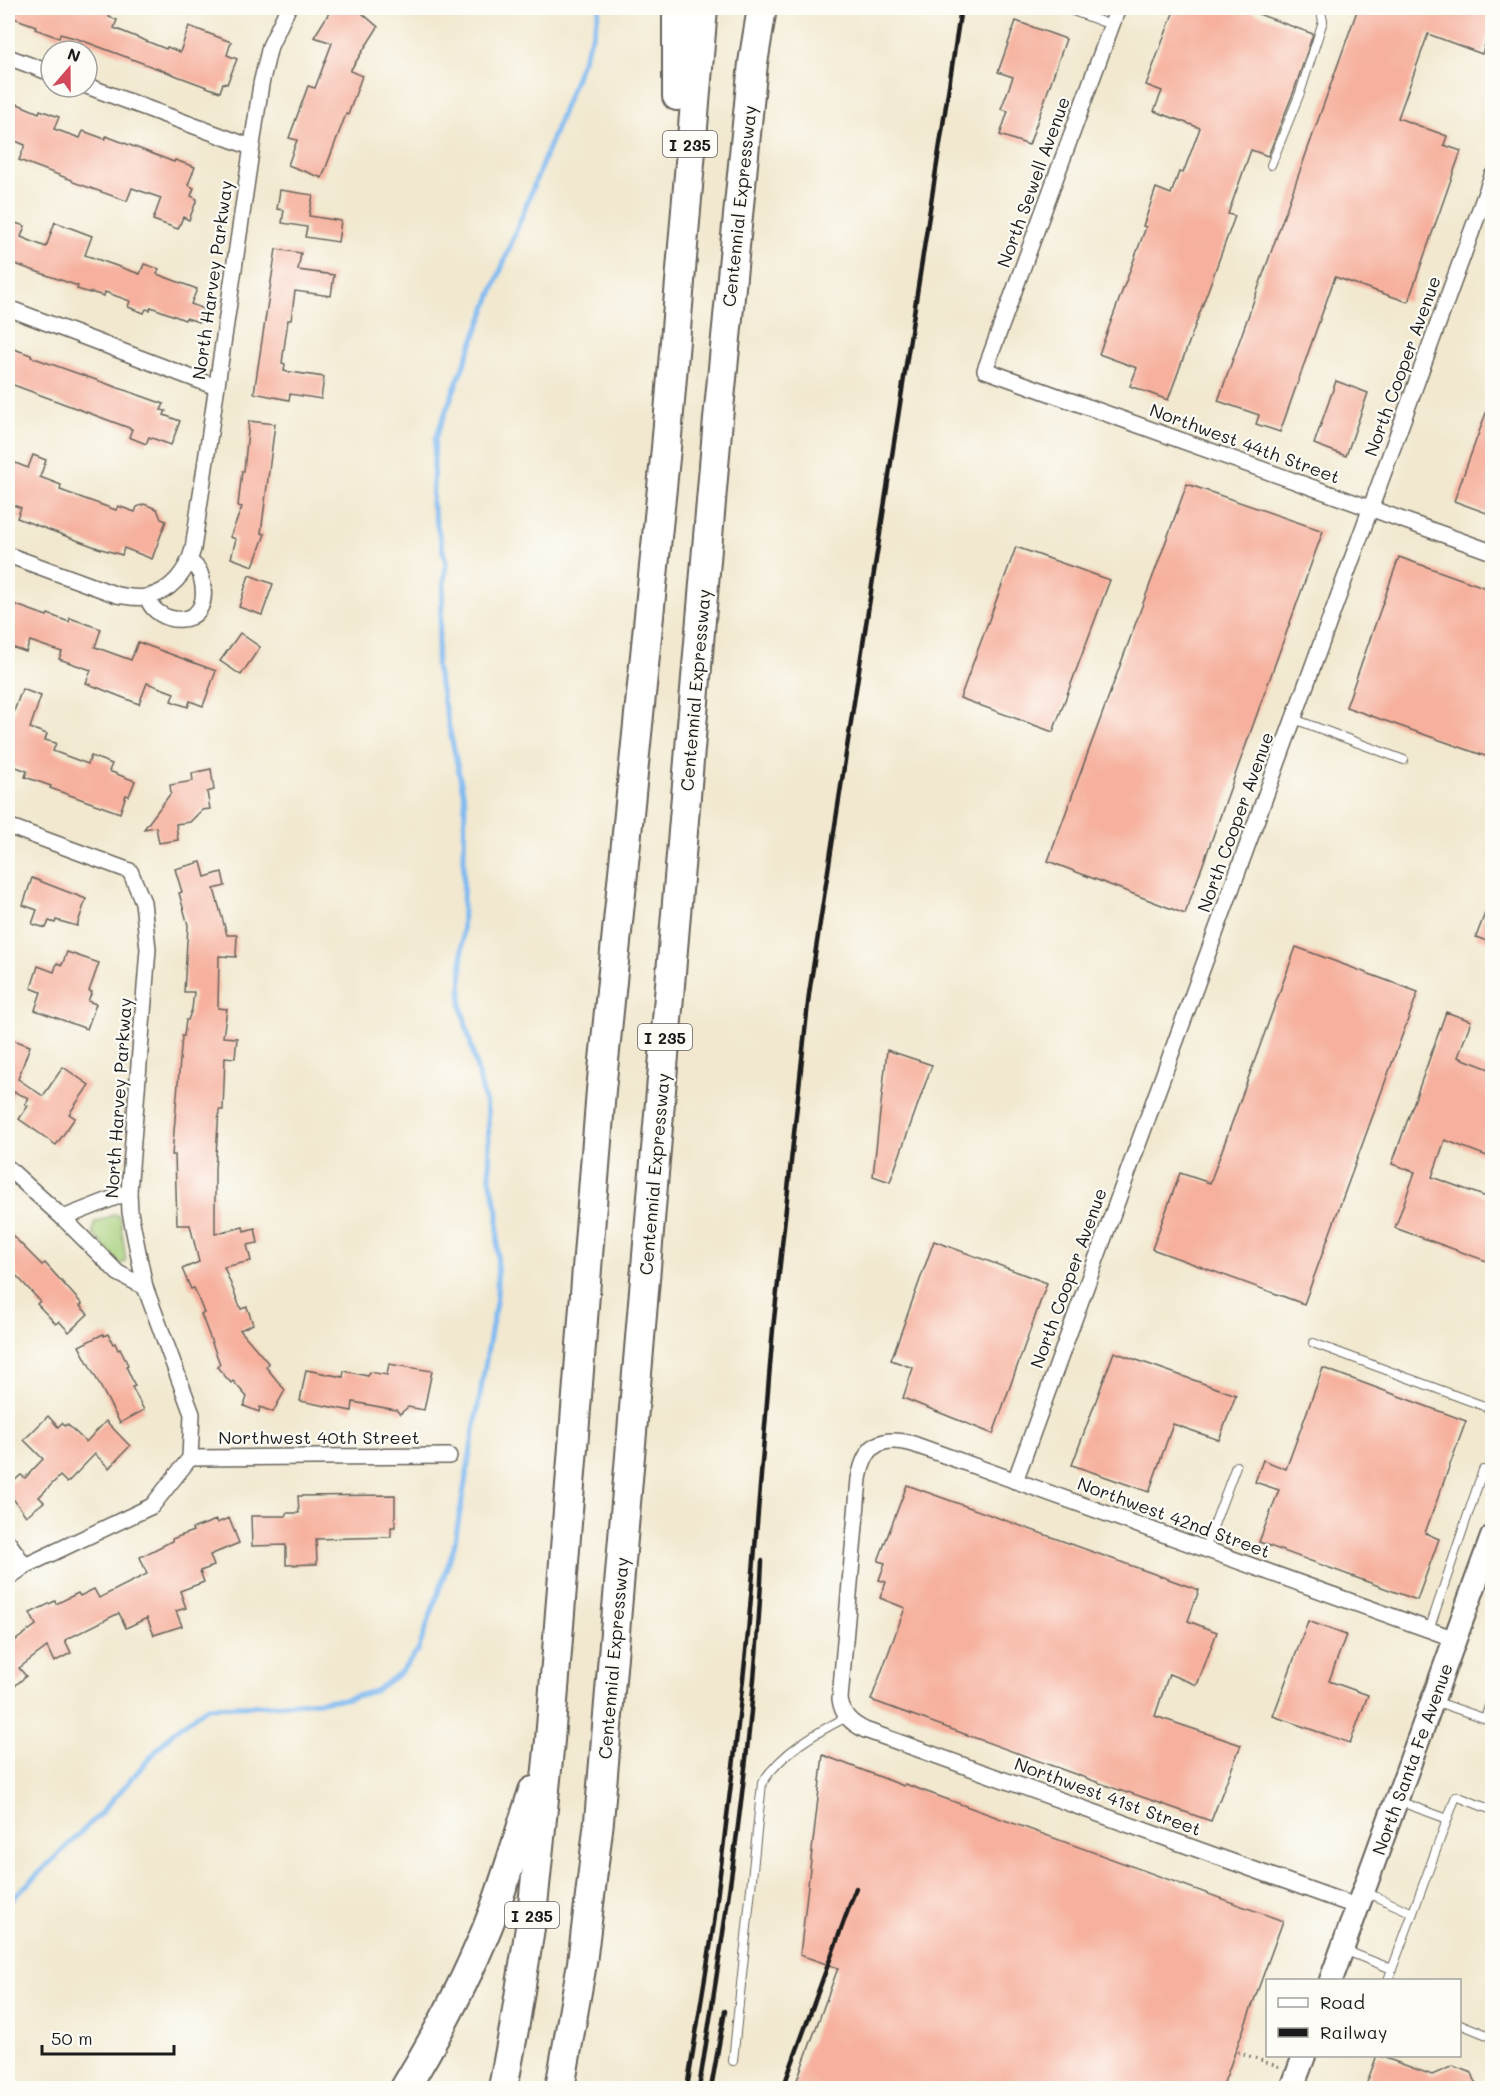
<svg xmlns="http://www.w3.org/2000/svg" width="1500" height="2096" viewBox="0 0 1500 2096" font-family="Mali,sans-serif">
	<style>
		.green { fill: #a6ce79; stroke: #61754a; stroke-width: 1.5 }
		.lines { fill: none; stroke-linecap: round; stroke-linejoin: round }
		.stream { stroke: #7fb9f0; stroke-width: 5 }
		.building { fill: #f6b09d }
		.service-casing { stroke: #67635b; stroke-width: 10 }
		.minor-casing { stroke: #67635b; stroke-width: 18 }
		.secondary-casing { stroke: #67635b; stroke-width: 26 }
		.motorway-casing { stroke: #67635b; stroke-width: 32 }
		.path { stroke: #67635b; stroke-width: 3; stroke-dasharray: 1.5 4.5; stroke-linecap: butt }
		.service { stroke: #fff; stroke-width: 8 }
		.minor { stroke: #fff; stroke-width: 15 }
		.secondary { stroke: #fff; stroke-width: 22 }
		.motorway { stroke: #fff; stroke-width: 28 }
		.rail { stroke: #1c1c1c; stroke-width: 4.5 }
		.labels { text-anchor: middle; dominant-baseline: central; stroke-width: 4.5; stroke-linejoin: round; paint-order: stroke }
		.shield { fill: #fdfcf7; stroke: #605f5e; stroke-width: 1.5 }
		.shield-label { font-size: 16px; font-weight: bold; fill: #1c1c1c }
		.street-label { font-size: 18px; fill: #1c1c1c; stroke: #fdfcf7 }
	</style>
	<rect width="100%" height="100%" fill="#fdfcf7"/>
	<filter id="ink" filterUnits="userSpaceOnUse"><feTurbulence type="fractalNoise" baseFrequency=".0167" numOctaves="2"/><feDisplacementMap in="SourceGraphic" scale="12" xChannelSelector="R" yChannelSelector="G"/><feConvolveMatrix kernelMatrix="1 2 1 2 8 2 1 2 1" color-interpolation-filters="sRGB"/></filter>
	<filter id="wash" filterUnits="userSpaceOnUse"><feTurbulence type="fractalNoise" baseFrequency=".008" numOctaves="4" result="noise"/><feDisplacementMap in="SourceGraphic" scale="24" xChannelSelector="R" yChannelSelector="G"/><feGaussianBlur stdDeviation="1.35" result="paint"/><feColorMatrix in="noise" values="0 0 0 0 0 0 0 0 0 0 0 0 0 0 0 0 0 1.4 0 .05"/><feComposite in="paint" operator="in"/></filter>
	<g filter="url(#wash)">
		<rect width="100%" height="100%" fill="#f1e8cf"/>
		<!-- green -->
		<path class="green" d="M115,1214L120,1217L126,1262L120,1264L93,1234L94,1223Z"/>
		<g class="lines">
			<!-- stream -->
			<path class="stream" d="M8,1903L100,1814L173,1732L207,1707L272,1705L345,1699L375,1691L399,1674L418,1651L454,1547L497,1296L498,1212L490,1179L488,1113L461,1005L465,801L436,666L446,563L432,504L435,439L594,31L600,8"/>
		</g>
		<g id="blocks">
			<!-- building -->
			<g class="building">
				<path d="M8,8H102L111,11L109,17L117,20L114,28L166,49L167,47L180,52L189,26L231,42L227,55L237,59L227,84L223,83L220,92L78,39L60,34L59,38L35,29L36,26L8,16Z"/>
				<path d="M332,8H356L378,27L350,71L362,76L348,115L346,114L322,178L288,165L297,140L289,138L308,86L315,88L332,43L314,37Z"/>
				<path d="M1175,8H1242L1313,34L1294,91L1268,156L1251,150L1228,214L1235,216L1168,400L1130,386L1137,368L1099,354L1146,227L1143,226L1156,188L1171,194L1179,172L1183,173L1200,128L1154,111L1162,91L1146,85Z"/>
				<path d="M1358,8H1492V24L1482,54L1428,34L1398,118L1447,136L1444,145L1461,151L1408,302L1335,277L1280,432L1256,424L1259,415L1218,401Z"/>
				<path d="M1016,21L1066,39L1029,145L1000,135L1008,111L1001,109L1013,77L998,72Z"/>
				<path d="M8,100L39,113L40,110L59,117L54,129L80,138L83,131L105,139L106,136L174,162L175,160L195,167L188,185L194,188L191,196L197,199L189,220L183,217L178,229L153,220L161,198L132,188L127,201L73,182L72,180L19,160L25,145L8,138Z"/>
				<path d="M280,190L313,195L309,216L341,221L338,242L305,237L307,227L282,223L284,210L277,209Z"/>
				<path d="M12,222L25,226L21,237L46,247L55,222L92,236L85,255L140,274L144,264L159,269L157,274L197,289L191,304L204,309L199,322L186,318L185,320L151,307L150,310L146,309L144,313L128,307L130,301L105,292L104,296L90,292V293L77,289L78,286L12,263L9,270H8V232Z"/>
				<path d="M276,249L301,253L298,270L334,275L331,296L295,291L291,320H288L282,363L285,364L284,371L324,377L321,399L290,394L289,400L254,393Z"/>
				<path d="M8,347L31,355V357L164,404L161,410L166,411L164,415L180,421L171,445L149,437L146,444L129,437L132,429L8,383Z"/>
				<path d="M1336,381L1368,393L1346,456L1314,444Z"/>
				<path d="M1491,399L1492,400V515L1454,501Z"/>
				<path d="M249,421L275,424L261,533L265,534L253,566L231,558L236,539L230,537L242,507L238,506L242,471H244Z"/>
				<path d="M33,455L46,460L40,477L61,485L60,490L116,510L118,506L135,512L137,507L144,504L157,509L161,519L166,521L152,559L124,548L122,555L98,548L17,518L21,508L8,503V477L13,462L28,468Z"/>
				<path d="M1187,484L1323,531L1185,914L1048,861Z"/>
				<path d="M1016,547L1110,580L1053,732L960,698Z"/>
				<path d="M1399,557L1492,590V746L1488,757L1346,707Z"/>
				<path d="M249,575L273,584L262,615L239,607Z"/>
				<path d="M8,602L47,616L48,614L69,622L70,618L101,629L95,647L131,660L138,642L216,671L203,706L190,701L188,707L171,701L174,693L147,683L139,704L86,683L91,670L59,659L62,652L30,641L26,652L8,646Z"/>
				<path d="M240,633L260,647L241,675L220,661Z"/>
				<path d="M22,689L41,696L30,728L47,734L45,740L56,743L53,751L88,764L91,756L112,764L109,771L135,781L129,796L126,795L120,813L50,788L51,786L25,777L27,771L8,764V728Z"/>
				<path d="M211,769L214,790L207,792L210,809L202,810L190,822L176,824L178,840L159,843L156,827L144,829L171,793L170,785L193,781L192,773Z"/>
				<path d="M201,862L205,877L222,872L225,886L214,889L227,935H237L236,957L219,956L218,1008L227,1009L223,1037L237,1038L235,1058L225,1057L223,1110H219L215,1169V1234L243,1227L244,1231L255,1228L258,1243L247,1245L251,1261L224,1267L241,1309L247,1307L253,1324L240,1330L269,1364L266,1367L285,1390L273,1412L260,1407L259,1412L244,1406L247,1397L233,1381L231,1383L217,1367L220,1364L201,1314L204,1313L194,1288L191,1289L182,1269L199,1262L190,1225H177L175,1155H172L182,1036H184L186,1020H188L192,1009L194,992H184L188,925L179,893L182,892L175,869Z"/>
				<path d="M32,878L86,899L77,926L56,920L55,923L49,921L46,928L32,924L37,910L23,905Z"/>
				<path d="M1491,897H1492V943L1476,937Z"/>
				<path d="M1296,947L1418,992L1304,1304L1152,1249L1180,1173L1210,1183Z"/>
				<path d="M67,952L99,963L89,991L92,992L88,1001L96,1004L87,1029L35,1010L41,992L31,988L38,966L54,972L57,963L62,965Z"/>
				<path d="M1446,1012L1471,1021L1458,1057L1492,1070V1158L1445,1140L1432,1177L1492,1199V1263L1395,1228L1415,1172L1392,1164Z"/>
				<path d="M8,1038L30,1046L18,1079L43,1096L63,1067L89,1085L69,1114L75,1118L56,1145L19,1119L28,1106L25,1104L29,1098L14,1092L10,1103H8Z"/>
				<path d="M887,1050L932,1065L890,1182L873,1176Z"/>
				<path d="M8,1231L42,1265L45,1263L82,1304L80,1306L88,1314L69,1332L59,1321L56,1324L37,1304L40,1301L14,1273L8,1279Z"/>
				<path d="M934,1241L1047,1283L993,1434L903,1398L913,1368L891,1360Z"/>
				<path d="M103,1334L104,1336L108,1334L113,1344L115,1343L118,1350L120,1349L128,1365L126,1366L135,1386L132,1387L144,1410L120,1423L79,1346Z"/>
				<path d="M1114,1352L1236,1395L1219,1440L1173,1424L1149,1492L1072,1465Z"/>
				<path d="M389,1364L432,1371L424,1410L408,1407L400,1414L396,1410L353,1402L352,1411L300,1401L306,1370L343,1377L344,1371L368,1376L369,1372L387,1375Z"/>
				<path d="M1323,1368L1466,1421L1425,1533L1439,1539L1417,1600L1259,1542L1279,1490L1255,1482L1263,1460L1286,1469Z"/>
				<path d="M48,1416L58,1427L62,1423L65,1426L67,1424L86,1442L106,1421L130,1446L109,1468L95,1454L67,1483L60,1476L39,1497L44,1502L26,1516L8,1492V1486L21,1475L25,1478L43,1459L24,1440Z"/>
				<path d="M907,1485L1199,1590L1188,1621L1217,1632L1197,1685L1169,1674L1155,1716L1241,1745L1211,1821L1128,1792L1127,1793L871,1700L905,1608L880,1598L886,1582L879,1580L885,1563L878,1561Z"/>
				<path d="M395,1495V1527H391V1537L316,1539L317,1564L286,1565V1545L252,1546L251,1516H286V1513H299L298,1496Z"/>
				<path d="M229,1518L239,1543L210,1555L214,1566L200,1571L204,1582L180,1591L186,1608L176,1611L182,1626L154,1635L147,1618L126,1628L119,1613L65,1640L71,1653L54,1662L47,1647L19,1668L26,1676L8,1692V1646L36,1625L30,1613L55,1601L56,1604L78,1593L80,1596L94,1589L99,1598L147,1574L140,1557L172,1541V1539L193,1531L192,1529L216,1520L217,1523Z"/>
				<path d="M1308,1621L1346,1635L1329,1681L1368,1695L1350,1743L1273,1716Z"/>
				<path d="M823,1755L904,1786L905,1784L1283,1921L1222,2088H794L838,1968L800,1955Z"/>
				<path d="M1377,2055L1432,2075L1453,2066L1472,2073L1478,2088H1365Z"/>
			</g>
		</g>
	</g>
	<g filter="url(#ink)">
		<use href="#blocks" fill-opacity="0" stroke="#67635b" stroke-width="1.5"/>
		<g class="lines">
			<!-- service casing -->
			<g class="service-casing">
				<g id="service">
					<path d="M1065,8L1111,25"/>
					<path d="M1271,165L1300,93L1323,21L1320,8"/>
					<path d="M1294,719L1404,760"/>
					<path d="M1313,1343L1492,1409"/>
					<path d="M1205,1549L1236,1466"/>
					<path d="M1429,1630L1483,1470L1492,1474"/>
					<path d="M1434,1701L1492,1721"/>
					<path d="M1485,1718L1492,1698"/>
					<path d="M1398,1801L1448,1819"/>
					<path d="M1365,1892L1413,1913"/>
					<path d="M1344,1950L1392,1969"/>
					<path d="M1388,1980L1456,1796L1492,1810"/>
					<path d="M1460,2024L1492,2037"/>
					<path d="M733,2061L762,1783C782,1752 815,1733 847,1717"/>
				</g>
			</g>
			<!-- minor casing -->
			<g class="minor-casing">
				<g id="minor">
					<path d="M1118,8L985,370L1492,552"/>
					<path d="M8,57L51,73"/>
					<path d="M87,86L251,147"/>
					<path d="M8,308L216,387"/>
					<path d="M8,555L117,595C126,596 136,599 146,597C170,593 187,572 193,549L261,84L270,46L288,8"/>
					<path d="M147,597C155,625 209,632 203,586C201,574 200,568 190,562"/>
					<path d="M8,826L130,871L143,902L148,949L129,1192L130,1212L145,1287L192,1414L190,1458L152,1506L25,1566L8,1578"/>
					<path d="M8,1168L63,1218L118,1273L145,1287"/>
					<path d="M63,1218L129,1192"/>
					<path d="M190,1458L449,1456"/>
					<path d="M1015,1481L1492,176"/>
					<path d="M8,1542L25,1566"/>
					<path d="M1358,1907L865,1730C851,1723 842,1715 840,1699L859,1479C865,1445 880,1435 913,1444L1455,1639"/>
				</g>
			</g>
			<!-- secondary casing -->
			<g class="secondary-casing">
				<g id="secondary">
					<path d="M1331,1980L1492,1537"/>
					<path d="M1292,2088L1304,2056"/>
				</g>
			</g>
			<!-- motorway casing -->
			<g class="motorway-casing">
				<g id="motorway">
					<path d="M677,8V96"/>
					<path d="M405,2088C439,2032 470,1974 493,1913C508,1873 520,1831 533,1791"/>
					<path d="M503,2088L514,2029L532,1915L550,1740L601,1090L666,448L703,8"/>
					<path d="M560,2088L582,1963L599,1821L718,419L753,63L762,8"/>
				</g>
			</g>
			<!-- path -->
			<path class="path" d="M1238,2052L1280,2067"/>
			<!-- service -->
			<use href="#service" class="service"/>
			<!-- minor -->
			<use href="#minor" class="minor"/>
			<!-- secondary -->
			<use href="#secondary" class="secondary"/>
			<!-- motorway -->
			<use href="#motorway" class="motorway"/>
			<!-- rail -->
			<g class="rail">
				<path d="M687,2088L714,1923L737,1734L748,1633L773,1329L809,994L961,8"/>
				<path d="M699,2088C727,1913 754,1739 762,1561"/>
				<path d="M711,2088L725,2011"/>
				<path d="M783,2088L856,1888"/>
			</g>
		</g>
	</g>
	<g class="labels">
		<!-- shield labels -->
		<g class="shield">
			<rect x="663" y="131" width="54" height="26" rx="4.5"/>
			<rect x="638" y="1024" width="54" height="26" rx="4.5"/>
			<rect x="505" y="1902" width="54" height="26" rx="4.5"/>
		</g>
		<g class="shield-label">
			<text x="690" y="144">I 235</text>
			<text x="665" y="1037">I 235</text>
			<text x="532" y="1915">I 235</text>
		</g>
		<!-- street labels -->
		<g class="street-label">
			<text transform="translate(1033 182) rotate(-70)">North Sewell Avenue</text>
			<text transform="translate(739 206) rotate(-84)">Centennial Expressway</text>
			<text transform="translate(212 280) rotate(-82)">North Harvey Parkway</text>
			<text transform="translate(1402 366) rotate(-70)">North Cooper Avenue</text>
			<text transform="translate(1245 443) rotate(20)">Northwest 44th Street</text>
			<text transform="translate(695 690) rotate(-85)">Centennial Expressway</text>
			<text transform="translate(1235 822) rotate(-70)">North Cooper Avenue</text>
			<text transform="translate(118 1098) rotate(-86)">North Harvey Parkway</text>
			<text transform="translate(654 1174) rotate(-85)">Centennial Expressway</text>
			<text transform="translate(1068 1278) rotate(-70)">North Cooper Avenue</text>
			<text x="319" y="1437">Northwest 40th Street</text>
			<text transform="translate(1174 1517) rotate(20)">Northwest 42nd Street</text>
			<text transform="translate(613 1658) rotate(-85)">Centennial Expressway</text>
			<text transform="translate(1412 1759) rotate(-70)">North Santa Fe Avenue</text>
			<text transform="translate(1108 1796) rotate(20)">Northwest 41st Street</text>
		</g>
	</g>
	<!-- margin -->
	<rect width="1500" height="2096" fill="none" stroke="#fdfcf7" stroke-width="30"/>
	<!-- legend -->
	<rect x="1266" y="1979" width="195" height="78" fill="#fdfcf7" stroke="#a3a29f" stroke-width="1.5"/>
	<rect x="1278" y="1998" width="30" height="9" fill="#ffffff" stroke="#a3a29f" stroke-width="1.5"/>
	<text x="1320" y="2009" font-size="18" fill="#1c1c1c">Road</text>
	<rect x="1278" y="2028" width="30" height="9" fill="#1c1c1c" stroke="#a3a29f" stroke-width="1.5"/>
	<text x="1320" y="2039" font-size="18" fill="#1c1c1c">Railway</text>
	<!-- north arrow -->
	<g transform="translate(69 69) rotate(20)"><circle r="28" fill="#fdfcf7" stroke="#a3a29f" stroke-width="1.5"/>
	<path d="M0-4.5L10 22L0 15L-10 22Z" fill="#d1495b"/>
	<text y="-9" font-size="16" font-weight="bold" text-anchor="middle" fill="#1c1c1c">N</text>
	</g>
	<!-- scale -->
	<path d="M42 2045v9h132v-9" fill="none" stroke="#1c1c1c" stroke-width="3"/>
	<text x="51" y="2045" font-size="18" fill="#1c1c1c" stroke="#fdfcf7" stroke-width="4.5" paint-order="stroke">50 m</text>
</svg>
